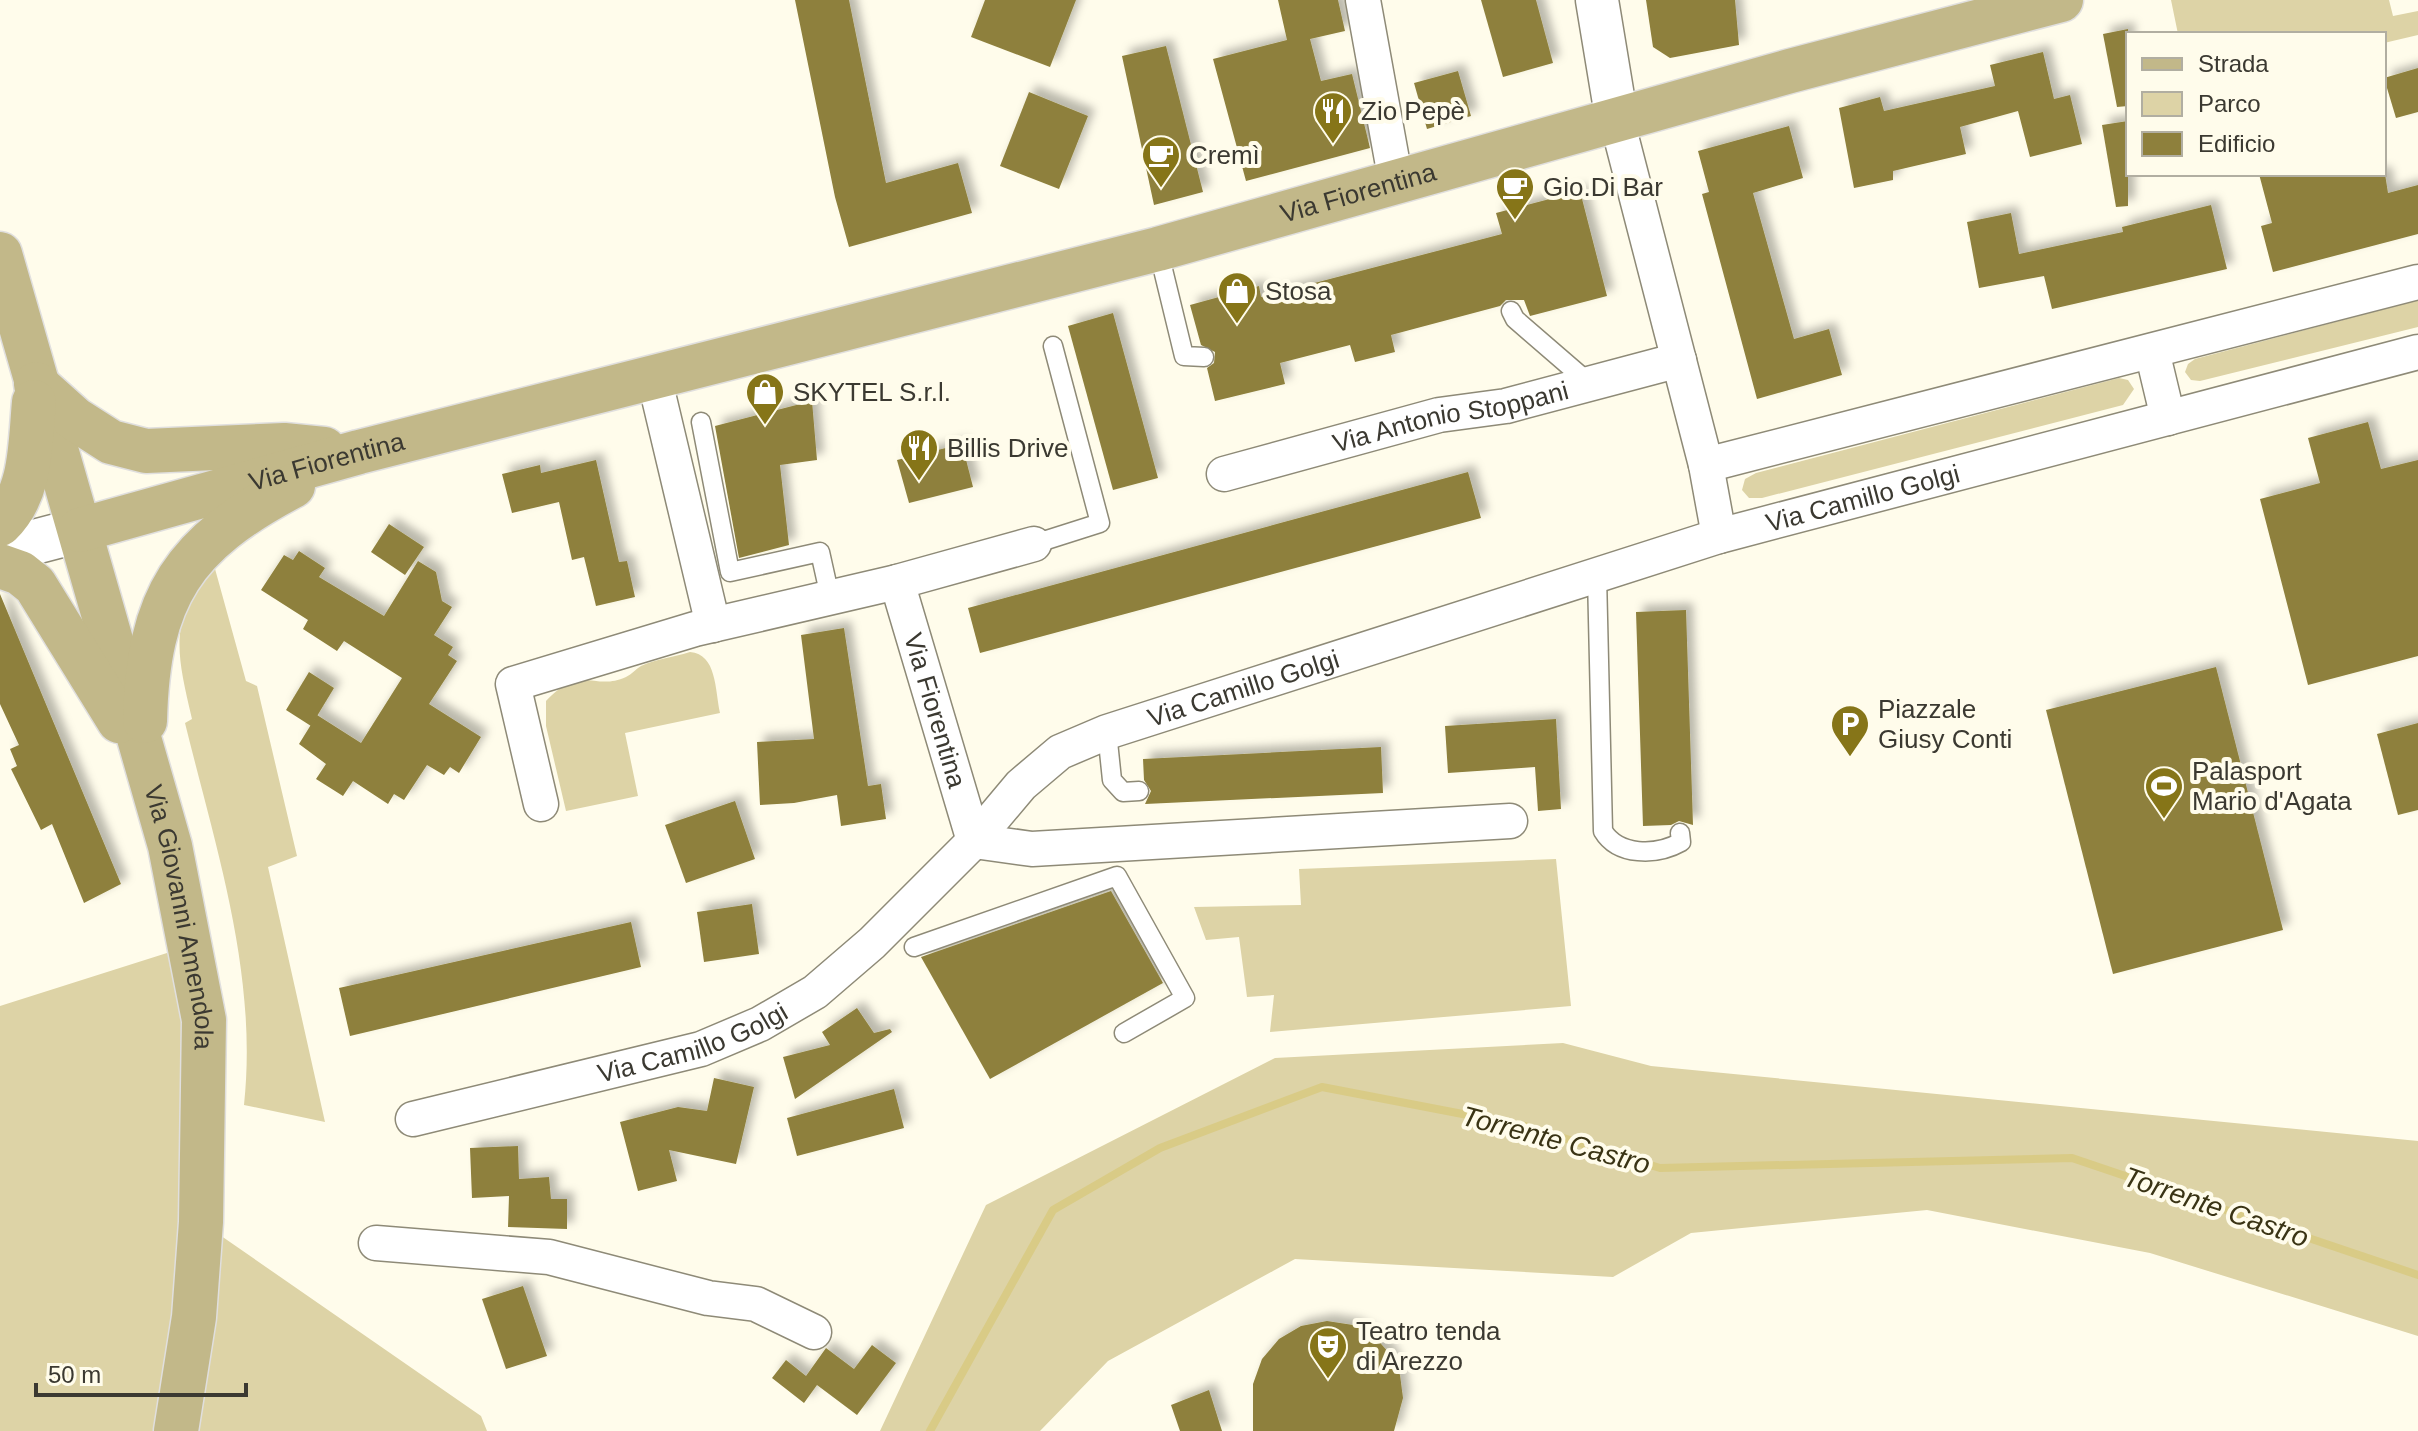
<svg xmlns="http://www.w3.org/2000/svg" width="2418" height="1431" viewBox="0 0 2418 1431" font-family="Arial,sans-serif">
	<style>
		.green { fill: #ddd3a6 }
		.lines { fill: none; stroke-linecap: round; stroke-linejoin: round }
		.stream { stroke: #d9cb86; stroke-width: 8 }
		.building { fill: #8e803c; filter: url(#shadow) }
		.service-casing { stroke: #8e8a77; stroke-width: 21 }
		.minor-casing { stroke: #8e8a77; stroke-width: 37 }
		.tertiary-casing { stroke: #8e8a77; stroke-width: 45 }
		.secondary-casing { stroke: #8e8a77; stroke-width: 47 }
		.primary-casing { stroke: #e0dfde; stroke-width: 47 }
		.service { stroke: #fff; stroke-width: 18 }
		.minor { stroke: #fff; stroke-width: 34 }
		.tertiary { stroke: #fff; stroke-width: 42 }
		.secondary { stroke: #fff; stroke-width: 44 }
		.primary { stroke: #c2b889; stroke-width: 44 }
		.labels { text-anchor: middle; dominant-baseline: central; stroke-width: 8; stroke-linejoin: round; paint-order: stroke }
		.poi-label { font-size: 26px; fill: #3b3931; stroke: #fffceb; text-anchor: start }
		.street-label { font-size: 26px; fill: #3b3931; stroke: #fffceb }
		.water-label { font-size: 28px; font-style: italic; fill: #3a3415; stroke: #fffceb }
	</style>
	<defs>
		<filter id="shadow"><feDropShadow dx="7" dy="-7" stdDeviation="4" flood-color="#0004"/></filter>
	</defs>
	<rect width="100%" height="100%" fill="#fffceb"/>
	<!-- green -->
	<g class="green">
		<path d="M2171,0H2389L2393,16L2418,11V35L2384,43V34H2178Z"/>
		<path d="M2418,300V327L2200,381L2191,380L2185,372L2188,364L2195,359Z"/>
		<path d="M2119,378L2128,380L2134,389L2123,405L1762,498H1749L1742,490L1745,479L1756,473Z"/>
		<path d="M212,558L246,681L257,686L297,856L268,867L325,1122L244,1105C258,974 216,849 185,723L192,719C175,646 170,624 212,558Z"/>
		<path d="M690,652C717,654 715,690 720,713L625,733L638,796L566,811L546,726V701C582,662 593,692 626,677C632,674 636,669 641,666C656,659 675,657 690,652Z"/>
		<path d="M1556,859L1571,1006L1270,1032L1274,995L1247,997L1239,937L1206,940L1194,907L1301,905L1299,869Z"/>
		<path d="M189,946L201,1222L481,1416L487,1431H0V1006Z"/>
		<path d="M1563,1043L1651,1066L2418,1141V1336L2150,1253L1927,1210L1691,1233L1613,1277L1295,1259L1108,1361L1040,1431H880L986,1205L1275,1058Z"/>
	</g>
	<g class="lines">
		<!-- stream -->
		<path class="stream" d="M930,1431L1053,1210L1160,1148L1322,1087L1525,1126L1660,1168L2072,1158L2418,1275"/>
	</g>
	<!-- building -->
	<g class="building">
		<path d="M795,0H849L886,183L958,163L972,213L849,247L835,197Z"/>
		<path d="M985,0H1076L1050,67L971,37Z"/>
		<path d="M1278,0H1338L1345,31L1310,39L1321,81L1352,74L1370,148L1246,181L1213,59L1287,40Z"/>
		<path d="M1481,0H1536L1553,63L1503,77Z"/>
		<path d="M1646,0H1735L1739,45L1670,58L1653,47Z"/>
		<path d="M2128,29V106L2117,107L2103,34Z"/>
		<path d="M1166,46L1203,192L1154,205L1122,56Z"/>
		<path d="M2043,52L2054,99L2070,95L2082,144L2030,157L2018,111L1960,127L1966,154L1893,171V180L1854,188L1839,108L1880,97L1884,111L1995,86L1990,65Z"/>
		<path d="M2418,68V112L2396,118L2384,78Z"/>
		<path d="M1458,71L1471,116L1427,129L1414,83Z"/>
		<path d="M1029,92L1088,116L1059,189L1000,166Z"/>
		<path d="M2128,121V206L2116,207L2102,125Z"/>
		<path d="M1789,126L1803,178L1753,193L1794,339L1829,329L1842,375L1757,399L1702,194L1709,192L1698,151Z"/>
		<path d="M2259,174H2385L2388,193L2418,185V234L2273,272L2261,226L2272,223Z"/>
		<path d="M1580,191L1607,296L1530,316L1524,300H1506L1500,306L1391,335L1395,352L1355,362L1350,345L1280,363L1285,384L1215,401L1207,368L1214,363L1215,352L1201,345L1190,305L1259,286L1261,297L1502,234L1496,213Z"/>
		<path d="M2211,205L2227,269L2052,309L2044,276L1979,288L1967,222L2011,213L2019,254L2123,232L2122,227Z"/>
		<path d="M1113,313L1158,478L1113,490L1068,326Z"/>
		<path d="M812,401L817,460L780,465L789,545L739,558L715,426Z"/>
		<path d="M2368,422L2381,469L2418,460V656L2308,685L2260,499L2320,483L2308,438Z"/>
		<path d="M962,444L973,487L909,503L897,460Z"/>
		<path d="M596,460L619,562L627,561L635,597L596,606L584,557L572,560L559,502L512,513L502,474L540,465L541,473Z"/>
		<path d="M1468,472L1481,518L980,653L968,608Z"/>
		<path d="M389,524L424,547L405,575L371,552Z"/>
		<path d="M299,551L325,568L319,577L384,616L418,561L436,572L442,601L452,607L434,635L453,647L448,655L457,661L429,704L481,737L459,773L450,767L444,775L427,765L404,800L394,794L388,804L353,781L343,796L316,779L326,764L299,744L317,715L361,743L402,678L344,641L337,651L303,629L308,620L261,590L284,555L293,560Z"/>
		<path d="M0,594L121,884L84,903L52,824L41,830L11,769L17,766L10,749L19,745L0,704Z"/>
		<path d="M1686,610L1693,825L1679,821L1671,825L1643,826L1636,612Z"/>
		<path d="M844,628L868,786L881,784L886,819L841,826L837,795L794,803L760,805L757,742L814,739L801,635Z"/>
		<path d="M2216,667L2283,930L2113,974L2046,710Z"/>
		<path d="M309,672L334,688L311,726L286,710Z"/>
		<path d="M1556,719L1561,809L1538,811L1535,767L1448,773L1445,726Z"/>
		<path d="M2418,723V810L2398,815L2377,734Z"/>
		<path d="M1381,747L1383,793L1145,804L1151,791L1144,780L1143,759Z"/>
		<path d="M735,801L755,859L686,883L665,825Z"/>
		<path d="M1111,891L1163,983L990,1079L921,957Z"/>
		<path d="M752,904L759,954L704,962L697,912Z"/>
		<path d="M631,922L641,967L350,1036L339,988Z"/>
		<path d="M857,1008L874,1033L890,1029L892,1032L795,1099L783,1057L830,1045L822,1032Z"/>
		<path d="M714,1078L754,1087L736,1164L669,1150L677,1181L638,1191L620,1122L678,1107L707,1111Z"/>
		<path d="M894,1089L904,1128L797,1156L787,1118Z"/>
		<path d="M518,1146L519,1179L549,1177L551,1199H567V1229L508,1227L509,1196L472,1198L470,1148Z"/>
		<path d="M523,1286L547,1356L506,1369L482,1299Z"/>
		<path d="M1327,1321L1353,1325L1374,1336L1390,1354L1400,1375L1403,1398L1394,1431H1253V1384L1262,1359L1279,1339L1301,1326Z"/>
		<path d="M872,1345L896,1363L857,1415L817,1385L804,1403L772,1378L786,1360L806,1376L826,1348L854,1369Z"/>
		<path d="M1209,1390L1222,1431H1180L1171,1405Z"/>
	</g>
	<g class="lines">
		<!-- service casing -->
		<g class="service-casing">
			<g id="service">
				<path d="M1158,249L1184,356L1204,357"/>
				<path d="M1511,311L1515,319L1589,383"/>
				<path d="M701,422L730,572L820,552L830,597"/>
				<path d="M1034,544L1100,523L1053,346"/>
				<path d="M1597,576L1603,831C1618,856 1656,856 1681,842L1680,833"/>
				<path d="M1107,732L1112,780L1123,792L1139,791"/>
				<path d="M914,947L1117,876L1185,998L1124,1033"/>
			</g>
		</g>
		<!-- minor casing -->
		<g class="minor-casing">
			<g id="minor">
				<path d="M1363,0L1396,182"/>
				<path d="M1617,121L1706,465L1719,536"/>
				<path d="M2152,351L2168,418"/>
				<path d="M654,377L713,625"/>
				<path d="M1706,465L2418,282"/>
				<path id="s1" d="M1224,474L1439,415L1506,406L1679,360"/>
				<path id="s2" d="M897,582L974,841L1032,849L1510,821"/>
				<path d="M541,804L513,684L695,629L897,582L1034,544"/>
				<path id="s3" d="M413,1119L701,1049L760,1024L815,992L872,943L974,841L1021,785L1060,752L1107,732L1719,536L2418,352"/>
				<path d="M376,1243L549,1257L708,1298L756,1304L814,1332"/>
			</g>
		</g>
		<!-- tertiary casing -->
		<g class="tertiary-casing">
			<path id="tertiary" d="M1597,0L1617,121"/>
		</g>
		<!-- secondary casing -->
		<g class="secondary-casing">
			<path id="secondary" d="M0,551L80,530"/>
		</g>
		<!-- primary casing -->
		<g class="primary-casing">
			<g id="primary">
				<path id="s4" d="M0,254L170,846L204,1020L201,1222L194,1317L176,1431"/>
				<path d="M36,384L75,419L111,442L146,451L284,445L324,449"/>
				<path d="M0,524C32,493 30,445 34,402"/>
				<path id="s5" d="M80,530L359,452L1158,249L1790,71L2061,0"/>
				<path d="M0,566L20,573L35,585L119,721"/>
				<path d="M145,721C148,596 183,544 293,486"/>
			</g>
		</g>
		<!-- service -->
		<use href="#service" class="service"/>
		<!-- minor -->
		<use href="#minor" class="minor"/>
		<!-- tertiary -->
		<use href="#tertiary" class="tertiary"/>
		<!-- secondary -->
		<use href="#secondary" class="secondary"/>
		<!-- primary -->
		<use href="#primary" class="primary"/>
	</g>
	<!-- icons -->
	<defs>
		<g id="restaurant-pin" transform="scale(2)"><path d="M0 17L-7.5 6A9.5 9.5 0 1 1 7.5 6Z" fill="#867518" stroke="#fffceb"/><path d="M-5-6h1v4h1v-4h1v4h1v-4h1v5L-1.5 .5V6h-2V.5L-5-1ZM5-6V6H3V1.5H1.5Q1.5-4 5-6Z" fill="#fff"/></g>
		<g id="cafe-pin" transform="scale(2)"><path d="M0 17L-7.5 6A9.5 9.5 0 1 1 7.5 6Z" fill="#867518" stroke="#fffceb"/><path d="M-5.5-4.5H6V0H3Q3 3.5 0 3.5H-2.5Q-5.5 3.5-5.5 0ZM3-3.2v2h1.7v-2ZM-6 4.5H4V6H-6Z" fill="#fff"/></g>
		<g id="shop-pin" transform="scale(2)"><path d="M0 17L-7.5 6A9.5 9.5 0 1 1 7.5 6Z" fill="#867518" stroke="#fffceb"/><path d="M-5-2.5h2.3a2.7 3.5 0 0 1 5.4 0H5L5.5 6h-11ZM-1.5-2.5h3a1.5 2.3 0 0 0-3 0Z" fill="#fff"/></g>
		<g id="parking-pin" transform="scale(2)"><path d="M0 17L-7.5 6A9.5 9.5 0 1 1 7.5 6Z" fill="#867518" stroke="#fffceb"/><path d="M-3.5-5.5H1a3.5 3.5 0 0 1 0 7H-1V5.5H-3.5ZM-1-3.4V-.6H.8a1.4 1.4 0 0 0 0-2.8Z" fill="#fff"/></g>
		<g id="stadium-pin" transform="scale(2)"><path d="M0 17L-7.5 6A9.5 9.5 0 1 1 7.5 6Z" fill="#867518" stroke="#fffceb"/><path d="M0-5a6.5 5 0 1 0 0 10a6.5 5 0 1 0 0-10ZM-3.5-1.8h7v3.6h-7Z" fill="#fff"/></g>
		<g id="theatre-pin" transform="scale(2)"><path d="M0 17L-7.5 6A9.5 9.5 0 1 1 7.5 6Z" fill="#867518" stroke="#fffceb"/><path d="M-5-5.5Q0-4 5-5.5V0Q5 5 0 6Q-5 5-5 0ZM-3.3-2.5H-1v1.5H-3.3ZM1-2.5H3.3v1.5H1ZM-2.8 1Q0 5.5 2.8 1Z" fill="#fff"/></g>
	</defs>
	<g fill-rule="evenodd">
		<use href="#restaurant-pin" x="1333" y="111"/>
		<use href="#cafe-pin" x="1161" y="155"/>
		<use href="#cafe-pin" x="1515" y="187"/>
		<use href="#shop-pin" x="1237" y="291"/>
		<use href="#shop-pin" x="765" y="392"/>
		<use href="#restaurant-pin" x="919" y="448"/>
		<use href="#parking-pin" x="1850" y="724"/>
		<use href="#stadium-pin" x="2164" y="786"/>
		<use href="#theatre-pin" x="1328" y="1346"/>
	</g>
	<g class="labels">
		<!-- poi labels -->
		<g class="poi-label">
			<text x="1361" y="111">Zio Pepè</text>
			<text x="1189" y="155">Cremì</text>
			<text x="1543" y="187">Gio.Di Bar</text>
			<text x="1265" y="291">Stosa</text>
			<text x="793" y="392">SKYTEL S.r.l.</text>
			<text x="947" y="448">Billis Drive</text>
			<text x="1878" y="709">Piazzale<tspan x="1878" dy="30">Giusy Conti</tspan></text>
			<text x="2192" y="771">Palasport<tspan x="2192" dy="30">Mario d'Agata</tspan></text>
			<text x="1356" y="1331">Teatro tenda<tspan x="1356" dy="30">di Arezzo</tspan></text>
		</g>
		<!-- street labels -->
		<g class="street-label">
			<text stroke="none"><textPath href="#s5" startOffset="1322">Via Fiorentina</textPath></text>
			<text stroke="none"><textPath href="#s1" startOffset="234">Via Antonio Stoppani</textPath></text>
			<text stroke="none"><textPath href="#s5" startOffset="256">Via Fiorentina</textPath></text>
			<text stroke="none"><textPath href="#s3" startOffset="1610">Via Camillo Golgi</textPath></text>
			<text stroke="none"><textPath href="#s3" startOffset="962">Via Camillo Golgi</textPath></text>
			<text stroke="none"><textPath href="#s2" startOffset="134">Via Fiorentina</textPath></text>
			<text stroke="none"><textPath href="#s4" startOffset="688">Via Giovanni Amendola</textPath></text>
			<text stroke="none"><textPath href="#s3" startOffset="290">Via Camillo Golgi</textPath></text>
		</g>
		<!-- water labels -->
		<g class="water-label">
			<text transform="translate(1556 1140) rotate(15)">Torrente Castro</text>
			<text transform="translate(2216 1207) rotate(19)">Torrente Castro</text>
		</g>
	</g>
	<!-- legend -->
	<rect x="2126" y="32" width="260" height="144" fill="#fffceb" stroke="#b1aea1" stroke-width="2"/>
	<rect x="2142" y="58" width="40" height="12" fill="#c2b889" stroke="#b1aea1" stroke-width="2"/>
	<text x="2198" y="72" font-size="24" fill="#3b3931">Strada</text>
	<rect x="2142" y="92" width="40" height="24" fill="#ddd3a6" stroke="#b1aea1" stroke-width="2"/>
	<text x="2198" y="112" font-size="24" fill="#3b3931">Parco</text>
	<rect x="2142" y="132" width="40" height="24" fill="#8e803c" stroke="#b1aea1" stroke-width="2"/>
	<text x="2198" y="152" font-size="24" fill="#3b3931">Edificio</text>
	<!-- scale -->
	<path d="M36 1383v12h210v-12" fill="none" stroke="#3b3931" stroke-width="4"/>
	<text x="48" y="1383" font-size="24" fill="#3b3931" stroke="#fffceb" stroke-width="6" paint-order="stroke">50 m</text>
</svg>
